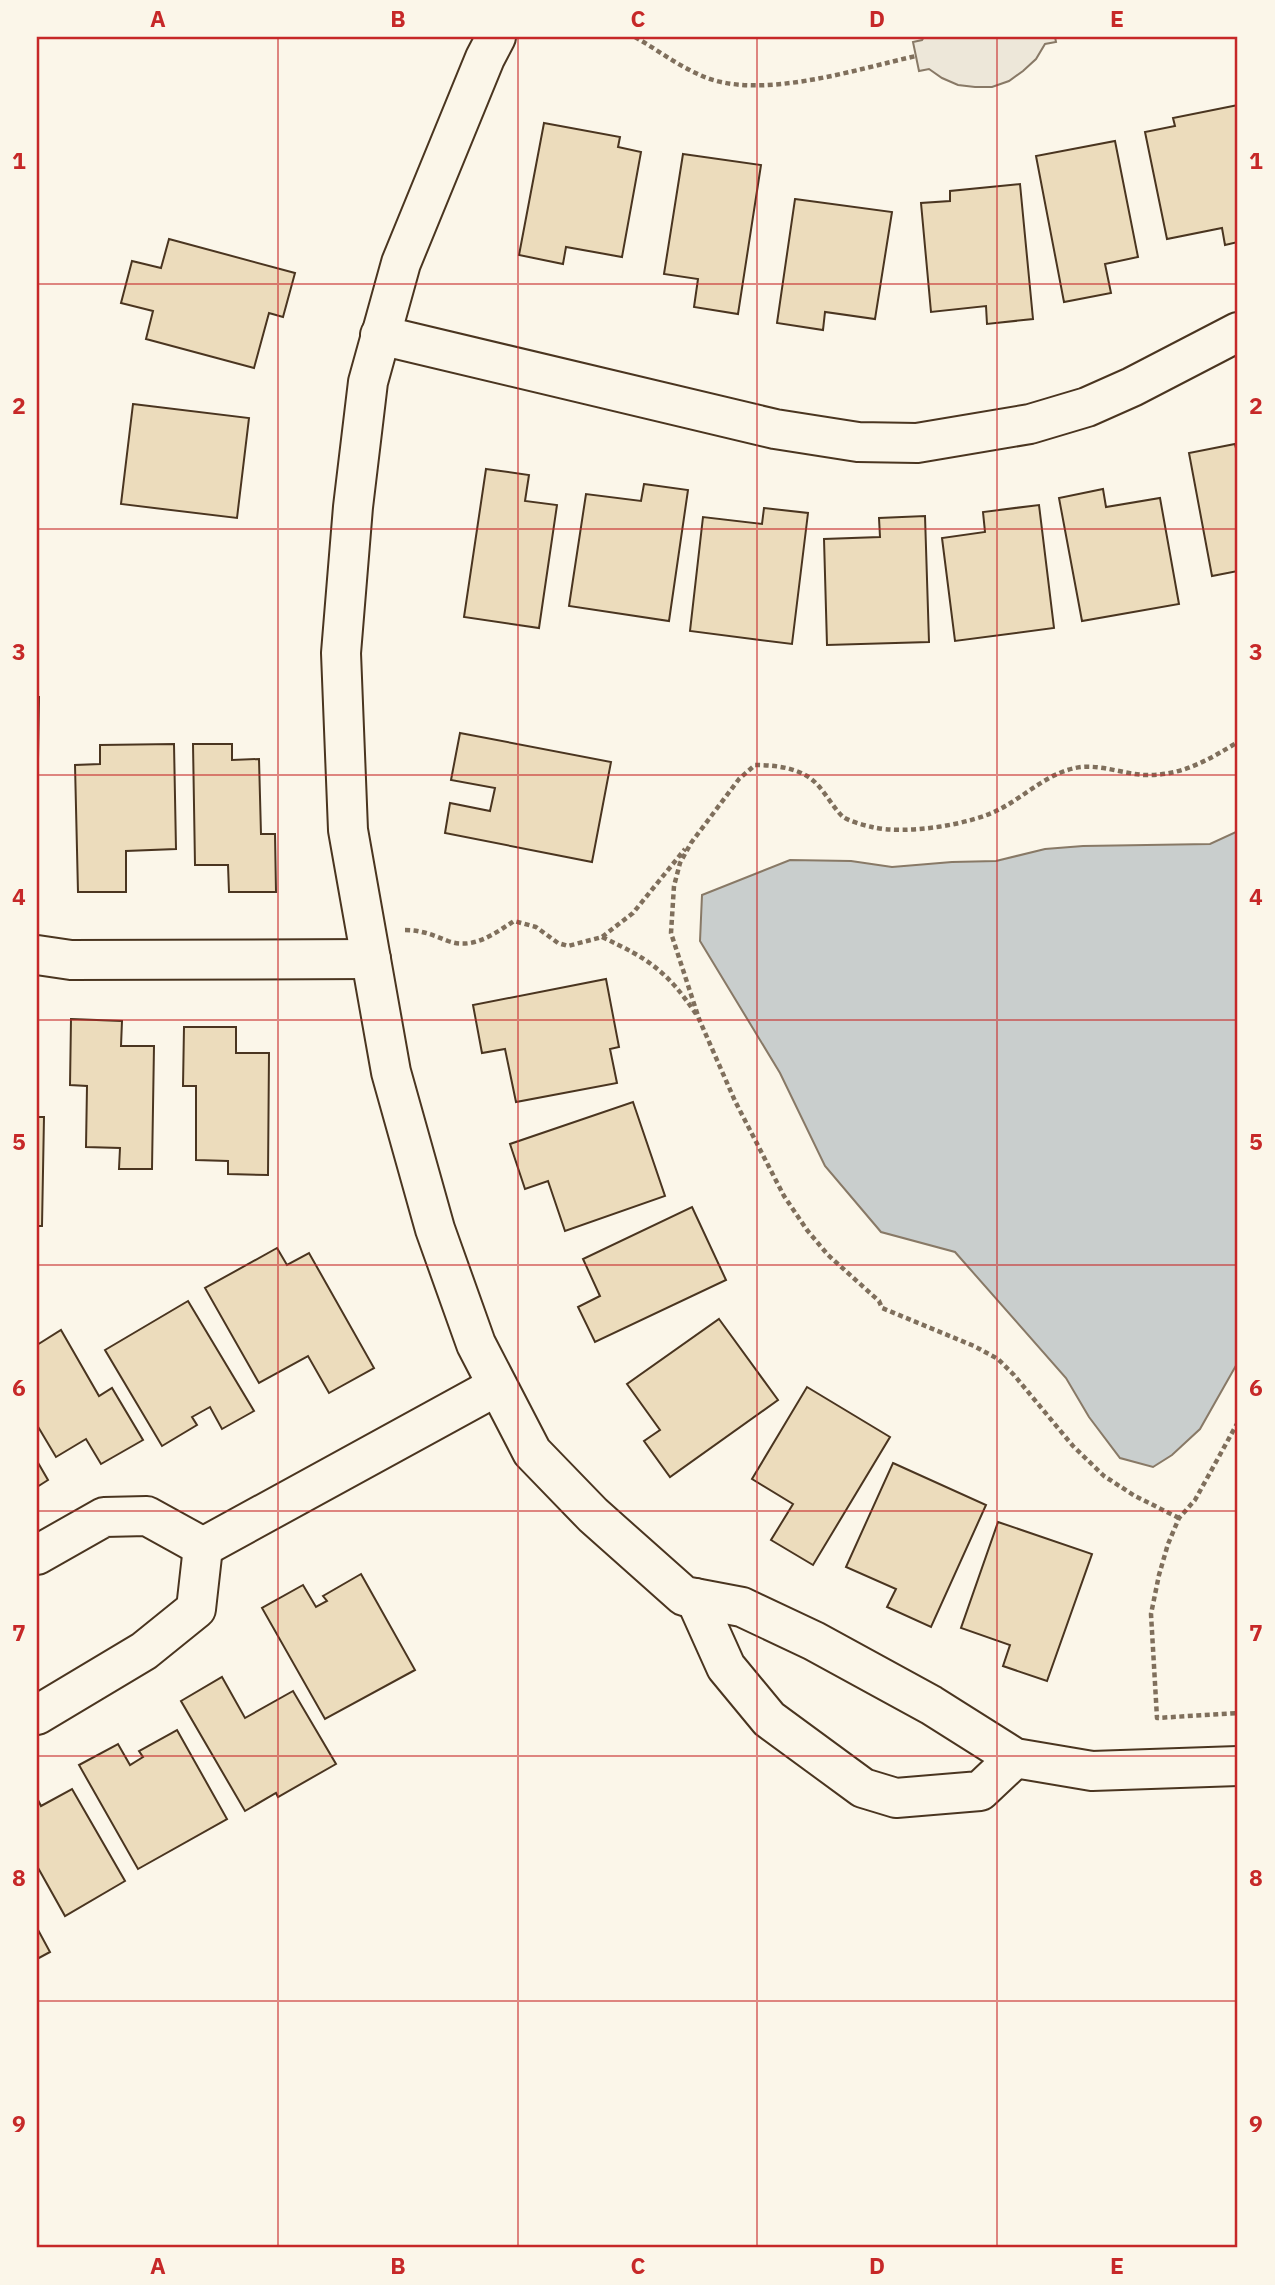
<svg xmlns="http://www.w3.org/2000/svg" width="1275" height="2285" viewBox="0 0 1275 2285" font-family="'IBM Plex Sans',sans-serif">
	<style>
		.parking { fill: #ede7d9; stroke: #887966; stroke-width: 2 }
		.water { fill: #c9cecd; stroke: #887966; stroke-width: 2 }
		.building { fill: #ecdcbc; stroke: #4a3520; stroke-width: 2 }
		.lines { fill: none; stroke-linecap: round; stroke-linejoin: round }
		.minor-casing { stroke: #4a3520; stroke-width: 42 }
		.path { stroke: #7f6f5c; stroke-width: 4.5; stroke-dasharray: 5 3.5; stroke-linecap: butt }
		.minor { stroke: #fbf6e9; stroke-width: 38 }
		.grid { fill: none; stroke: #c62828; stroke-width: 2; stroke-opacity: 0.55 }
		.neatline { fill: none; stroke: #c62828; stroke-width: 2.5 }
		.grid-label { font-size: 23px; text-anchor: middle; font-weight: bold; fill: #c62828 }
	</style>
	<rect width="100%" height="100%" fill="#fbf6e9"/>
	<!-- parking -->
	<path class="parking" d="M924,37H1055L1056,42L1045,44L1036,59L1023,71L1009,81L992,87H975L958,85L942,78L929,69L919,71L913,42L922,40Z"/>
	<!-- water -->
	<path class="water" d="M1238,831V1362L1200,1429L1172,1455L1153,1467L1120,1458L1089,1417L1066,1378L955,1252L881,1232L825,1166L780,1073L700,941L702,895L790,860L851,861L892,867L952,862L996,861L1045,849L1083,846L1210,844Z"/>
	<!-- building -->
	<g class="building">
		<path d="M1238,105V242L1225,245L1222,228L1167,239L1145,132L1175,126L1173,118Z"/>
		<path d="M544,123L620,137L618,147L641,152L622,257L566,247L563,264L519,255Z"/>
		<path d="M1115,141L1138,257L1105,264L1111,293L1064,302L1036,156Z"/>
		<path d="M683,154L761,165L738,314L694,307L698,279L664,274Z"/>
		<path d="M1020,184L1033,319L987,324L986,306L931,312L921,203L950,201V191Z"/>
		<path d="M795,199L892,212L875,319L825,312L823,330L777,323Z"/>
		<path d="M169,239L295,273L283,317L269,313L254,368L146,339L153,311L121,303L132,261L161,268Z"/>
		<path d="M133,404L249,418L237,518L121,504Z"/>
		<path d="M1235,444L1238,457V571L1212,576L1189,453Z"/>
		<path d="M486,469L529,475L525,501L557,505L539,628L464,617Z"/>
		<path d="M644,484L688,490L669,621L569,606L586,494L641,501Z"/>
		<path d="M1103,489L1106,507L1160,498L1179,604L1082,621L1059,498Z"/>
		<path d="M1039,505L1054,628L955,641L942,538L985,532L983,512Z"/>
		<path d="M764,508L808,513L792,644L690,631L703,517L762,524Z"/>
		<path d="M925,516L929,642L827,645L824,539L880,537L879,518Z"/>
		<path d="M37,697H39L37,823Z"/>
		<path d="M460,733L611,762L592,862L445,833L450,803L490,811L495,788L451,780Z"/>
		<path d="M174,744L176,849L126,851V892H78L75,765L100,764V745Z"/>
		<path d="M193,744H232V760L259,759L261,834H275L276,892H229L228,865H195Z"/>
		<path d="M606,979L619,1047L610,1049L617,1083L516,1102L505,1049L482,1053L473,1005Z"/>
		<path d="M71,1019L122,1021L121,1046H154L152,1169H119L120,1148L86,1147L87,1086L70,1085Z"/>
		<path d="M184,1027H236V1053H269L268,1175L228,1174V1161L196,1160V1086H183Z"/>
		<path d="M633,1102L665,1196L565,1231L548,1181L525,1189L510,1144Z"/>
		<path d="M37,1117H44L42,1226H37Z"/>
		<path d="M692,1207L726,1280L595,1342L578,1307L600,1296L583,1259Z"/>
		<path d="M277,1248L287,1265L309,1253L374,1368L329,1393L308,1356L259,1383L205,1288Z"/>
		<path d="M188,1301L254,1411L222,1429L210,1407L192,1417L197,1425L162,1446L105,1350Z"/>
		<path d="M719,1319L778,1400L670,1477L644,1441L660,1430L627,1384Z"/>
		<path d="M61,1330L99,1396L112,1388L143,1440L101,1464L86,1439L56,1457L37,1425V1345Z"/>
		<path d="M807,1387L890,1437L813,1565L771,1540L793,1504L752,1479Z"/>
		<path d="M37,1461L48,1480L37,1487Z"/>
		<path d="M893,1463L986,1505L931,1627L887,1607L896,1589L846,1567Z"/>
		<path d="M998,1522L1092,1554L1047,1681L1003,1666L1010,1645L961,1628Z"/>
		<path d="M361,1574L415,1670L325,1719L262,1608L303,1585L316,1607L327,1601L323,1596Z"/>
		<path d="M222,1677L245,1718L293,1691L336,1764L278,1797L276,1793L245,1811L181,1701Z"/>
		<path d="M177,1730L227,1819L138,1869L79,1765L118,1744L130,1765L143,1757L139,1751Z"/>
		<path d="M72,1789L125,1881L65,1916L37,1866V1798L41,1806Z"/>
		<path d="M37,1928L50,1952L37,1959Z"/>
	</g>
	<g class="lines">
		<!-- minor casing -->
		<g class="minor-casing">
			<g id="minor">
				<path d="M496,37L485,58L401,263L368,382L353,507L341,653L348,830L391,1072L435,1229L476,1344L532,1452L593,1515L684,1596L742,1607L814,1641L931,1705L1015,1758L1092,1771L1238,1766"/>
				<path d="M380,335L775,429L858,442L917,443L1030,424L1087,407L1132,387L1238,332"/>
				<path d="M37,955L71,960L371,959"/>
				<path d="M203,1547L497,1386"/>
				<path d="M37,1555L104,1517L147,1516L203,1547"/>
				<path d="M695,1598L726,1667L769,1719L863,1788L896,1798L980,1791L1015,1758"/>
				<path d="M37,1715L144,1651L196,1609L203,1547"/>
			</g>
		</g>
		<!-- path -->
		<g class="path">
			<path d="M635,37C656,49 677,65 700,75C757,102 857,69 916,56"/>
			<path d="M405,930C421,930 433,935 448,941C473,950 494,934 514,921L536,927L558,943L568,946L602,937L633,913L685,849"/>
			<path d="M602,937C649,959 667,971 696,1014"/>
			<path d="M1238,1422L1195,1500L1179,1518L1168,1544L1159,1575L1151,1614L1157,1718L1238,1713"/>
			<path d="M1179,1518L1135,1496L1104,1476L1073,1446L1014,1375L998,1359L974,1346L882,1308L879,1301L828,1255L807,1230L784,1196L735,1101L699,1019L671,933L674,886L680,863L691,843L739,779L755,765C772,765 792,767 807,776C822,785 830,804 842,816C848,821 863,825 872,827C905,835 972,825 1002,808C1028,794 1050,771 1081,767C1103,765 1124,774 1145,775C1182,776 1208,760 1238,742"/>
		</g>
		<!-- minor -->
		<use href="#minor" class="minor"/>
	</g>
	<!-- grid -->
	<path class="grid" d="M278,37V2248M518,37V2248M757,37V2248M997,37V2248M37,284H1238M37,529H1238M37,775H1238M37,1020H1238M37,1265H1238M37,1511H1238M37,1756H1238M37,2001H1238"/>
	<!-- border -->
	<rect width="1275" height="2285" fill="none" stroke="#fbf6e9" stroke-width="77"/>
	<rect x="38" y="38" width="1198" height="2208" class="neatline"/>
	<g class="grid-label">
		<text x="158" y="27">A</text>
		<text x="398" y="27">B</text>
		<text x="638" y="27">C</text>
		<text x="877" y="27">D</text>
		<text x="1117" y="27">E</text>
		<text x="19" y="169">1</text>
		<text x="1256" y="169">1</text>
		<text x="19" y="414">2</text>
		<text x="1256" y="414">2</text>
		<text x="19" y="660">3</text>
		<text x="1256" y="660">3</text>
		<text x="19" y="905">4</text>
		<text x="1256" y="905">4</text>
		<text x="19" y="1150">5</text>
		<text x="1256" y="1150">5</text>
		<text x="19" y="1396">6</text>
		<text x="1256" y="1396">6</text>
		<text x="19" y="1641">7</text>
		<text x="1256" y="1641">7</text>
		<text x="19" y="1886">8</text>
		<text x="1256" y="1886">8</text>
		<text x="19" y="2132">9</text>
		<text x="1256" y="2132">9</text>
		<text x="158" y="2274">A</text>
		<text x="398" y="2274">B</text>
		<text x="638" y="2274">C</text>
		<text x="877" y="2274">D</text>
		<text x="1117" y="2274">E</text>
	</g>
</svg>
